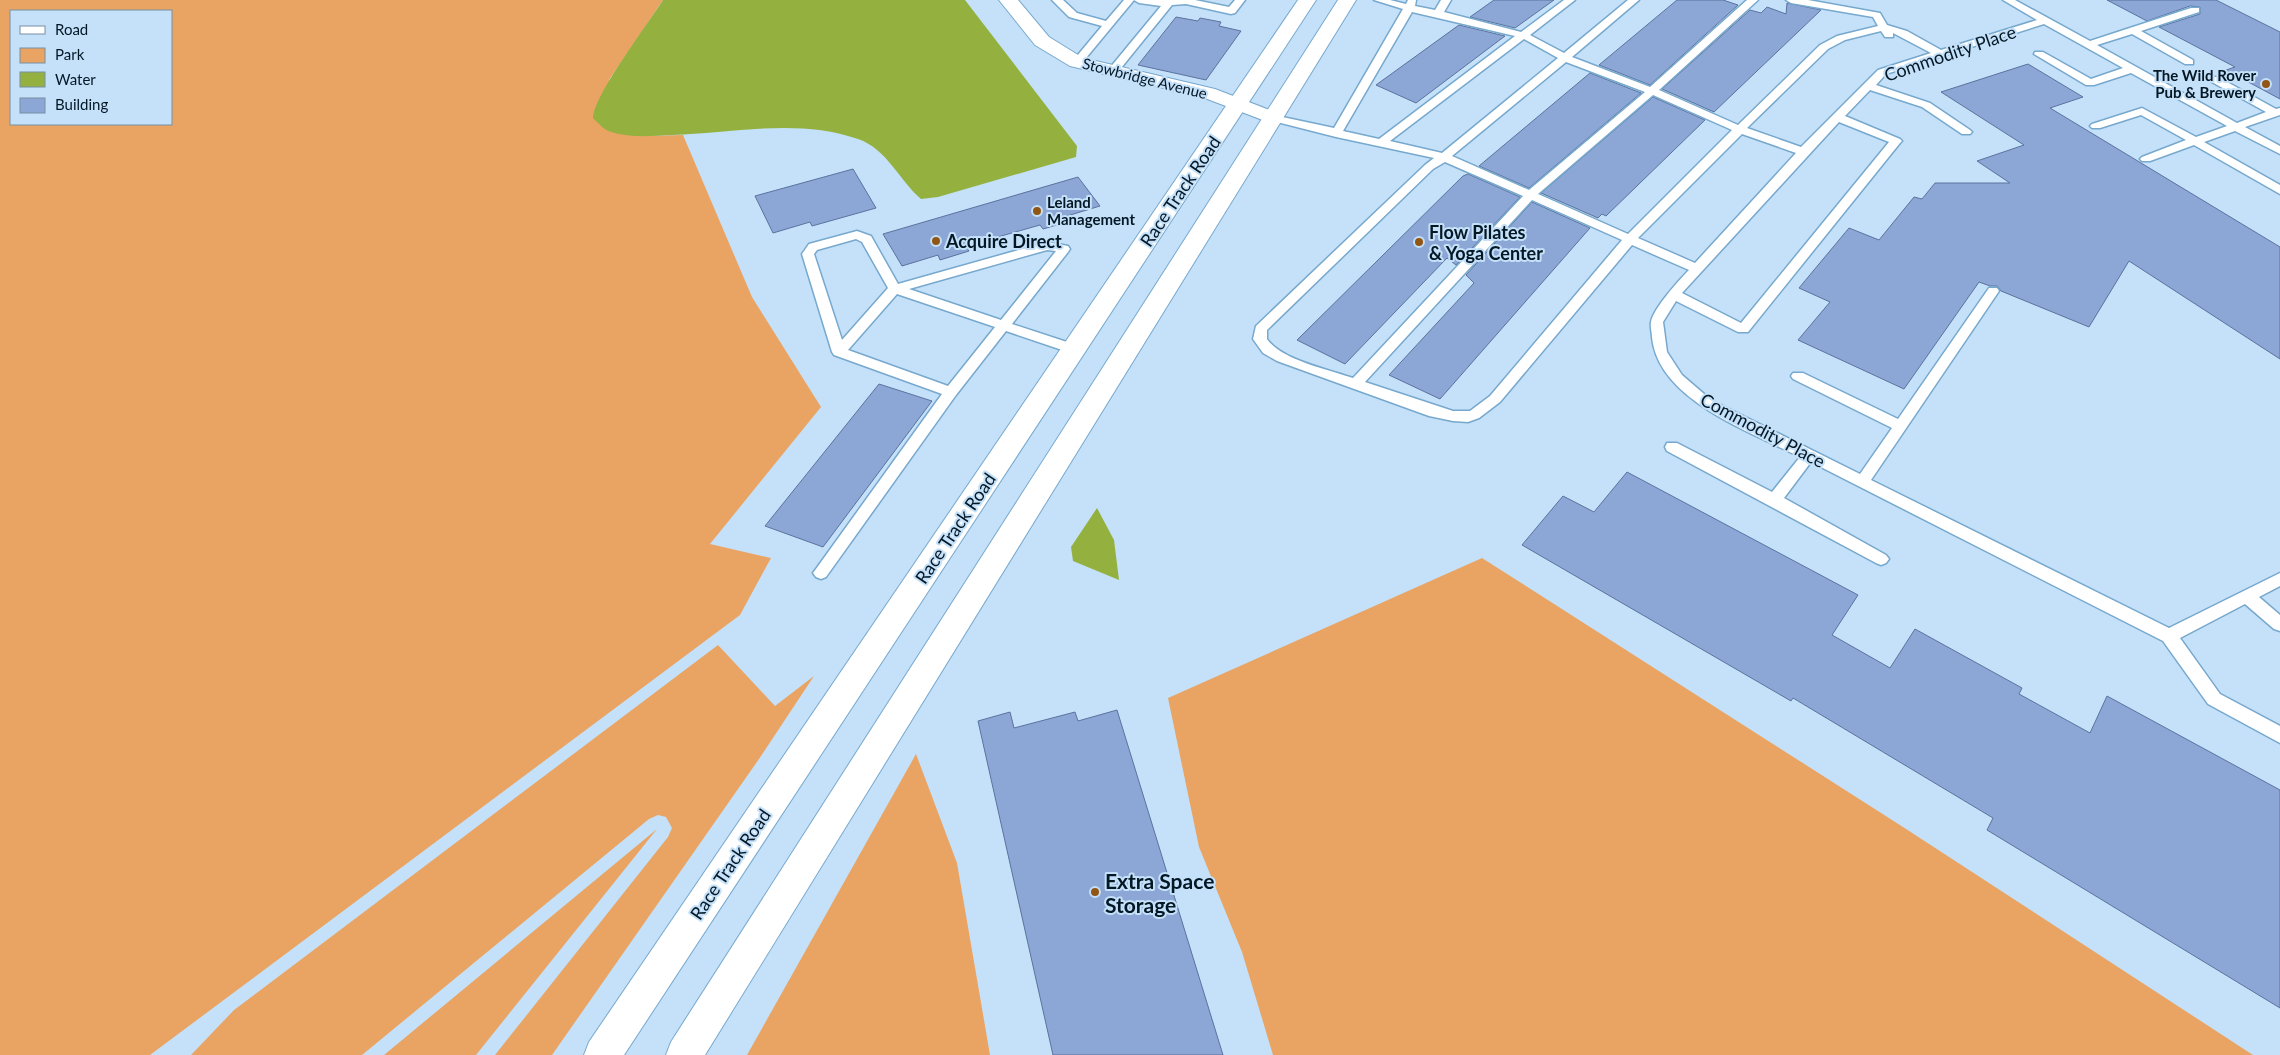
<svg xmlns="http://www.w3.org/2000/svg" width="2280" height="1055" viewBox="0 0 2280 1055" font-family="Lato,sans-serif">
	<style>
		.green { fill: #e9a464; fill-rule: evenodd }
		.water { fill: #94b140 }
		.building { fill: #8ca6d5; stroke: #5a739f }
		.lines { fill: none; stroke-linecap: round; stroke-linejoin: round }
		.service-casing { stroke: #77a8cd; stroke-width: 3 }
		.minor-casing { stroke: #77a8cd; stroke-width: 2 }
		.secondary-casing { stroke: #77a8cd; stroke-width: 2 }
		.service { fill: #fff; fill-rule: evenodd }
		.minor { fill: #fff; fill-rule: evenodd }
		.secondary { fill: #fff; fill-rule: evenodd }
		.poi-dot { fill: #915614; stroke: #c4e1f9; stroke-width: 2 }
		.labels { text-anchor: middle; dominant-baseline: central; stroke-width: 4; stroke-linejoin: round; paint-order: stroke }
		.far-poi-label { font-size: 15px; font-weight: bold; fill: #041725; stroke: #c4e1f9; text-anchor: end }
		.far-street-label { font-size: 15px; fill: #041725; stroke: #c4e1f9 }
		.street-label { font-size: 18px; fill: #041725; stroke: #c4e1f9 }
		.poi-label { font-size: 18px; font-weight: bold; fill: #041725; stroke: #c4e1f9; text-anchor: start }
		.near-poi-label { font-size: 21px; font-weight: bold; fill: #041725; stroke: #c4e1f9; text-anchor: start }
	</style>
	<rect width="100%" height="100%" fill="#c4e1f9"/>
	<!-- green -->
	<g class="green">
		<path d="M0,0H663L609,80L640,136L683,135L752,297L821,407L710,544L771,558L740,615L150,1055H0ZM11,11H171V124H11Z"/>
		<path d="M1482,558L1903,827L2253,1055H1273L1242,952L1199,847L1168,698Z"/>
		<path d="M718,645L775,706L814,676L759,759L552,1055H495L668,837L672,828L666,817L658,815L649,819L362,1055H191L234,1010Z"/>
		<path d="M916,754L957,863L990,1055H747Z"/>
		<path d="M657,829L476,1055H384Z"/>
	</g>
	<!-- water -->
	<g class="water">
		<path d="M663,0H965L1077,146L1076,157L938,197L921,199C899,180 887,149 858,139C798,118 733,133 672,135C652,136 630,138 611,132C604,130 598,123 593,118C594,95 648,24 663,0Z"/>
		<path d="M1097,508L1114,540L1119,580L1073,561L1071,547Z"/>
	</g>
	<!-- building -->
	<g class="building">
		<path d="M1494,0H1554L1515,28L1470,17Z"/>
		<path d="M1677,0H1723L1738,5L1650,85L1599,65Z"/>
		<path d="M2107,0H2216L2280,32V99L2226,70L2235,67L2159,27L2200,14V7L2190,6L2147,21Z"/>
		<path d="M1787,3L1821,10L1714,112L1662,89L1750,10L1761,13L1767,7L1786,14Z"/>
		<path d="M1176,17L1198,21L1200,18L1221,22L1219,26L1241,31L1206,80L1138,65Z"/>
		<path d="M1459,25L1505,36L1416,103L1376,85Z"/>
		<path d="M2028,64L2083,97L2050,108L2280,247V359L2129,261L2089,327L2001,291L1997,286H1990L1979,282L1904,389L1798,340L1830,302L1799,288L1849,228L1879,240L1914,197L1922,199L1935,183H2010L1977,161L2024,145L1941,92Z"/>
		<path d="M1590,73L1641,93L1529,188L1479,166Z"/>
		<path d="M1653,97L1705,120L1606,216L1602,214L1598,218L1541,193Z"/>
		<path d="M853,169L876,208L812,226L810,222L773,233L755,196Z"/>
		<path d="M1468,174L1520,197L1456,265L1447,258L1345,364L1297,340L1463,176Z"/>
		<path d="M1078,177L1100,206L1067,216L1070,221L1043,229L1040,225L966,246L969,251L940,260L938,255L902,266L883,234Z"/>
		<path d="M1532,202L1590,228L1440,399L1389,375L1474,283L1466,275Z"/>
		<path d="M879,384L932,401L823,547L765,526Z"/>
		<path d="M1627,472L1858,595L1832,635L1890,668L1915,629L2022,688L2019,694L2090,733L2107,696L2280,790V1008L1987,830L1993,818L1793,698L1791,701L1522,545L1563,496L1594,512Z"/>
		<path d="M1117,710L1223,1055H1053L978,721L1010,712L1014,728L1075,712L1078,721Z"/>
	</g>
	<g class="lines">
		<!-- service casing -->
		<g class="service-casing">
			<g id="service">
				<path d="M1052,0H1063L1077,13L1106,21L1124,0H1134L1081,64L1077,65L1072,62L1102,26L1069,17Z"/>
				<path d="M1134,0H1195L1229,7L1235,0H1245L1235,13L1231,14L1186,4L1172,5L1117,73H1109V69L1161,6L1139,3Z"/>
				<path d="M1374,0H1390L1406,4L1408,0H1416L1415,6L1435,10L1441,0H1451L1444,12L1521,32L1564,0H1575L1530,35L1564,53L1628,0H1639L1572,57L1650,87L1747,0H1758L1659,90L1738,125L1820,45L1837,36L1878,26L1873,17L1791,3L1786,0H1808L1880,13L1887,25L1907,31L1941,50L2037,20L2003,0H2015L2090,41L2191,8H2199V12L2141,31L2193,60V64H2185L2132,34L2097,45L2237,123L2266,112L2210,81V77H2218L2276,109L2280,108V115L2245,127L2280,146V154L2235,131L2204,142L2280,185V194L2194,145L2150,161H2142L2140,159L2142,157L2186,140L2141,115L2100,128H2092L2090,126L2092,124L2142,108L2196,137L2227,126L2131,73L2094,85H2086L2034,54L2035,52H2043L2091,79L2123,68L2044,24L1886,74L1876,85L1930,103L1970,130L1972,132L1970,134H1962L1922,107L1870,90L1845,116L1900,139L1902,141L1900,143L1748,332H1738L1676,301L1663,322L1667,352L1682,375L1711,400L1860,474L1892,428L1793,379L1791,376L1793,373H1803L1898,419L1989,288H1997L1999,291L1997,294L1871,480L2169,628L2280,573V586L2259,597L2280,615V631L2274,629L2245,604L2180,638L2220,694L2280,726V743L2208,704L2163,641L1811,462L1784,498L1886,555L1889,559L1886,563L1881,565L1876,563L1667,451L1665,447L1667,443H1677L1772,492L1800,457C1751,432 1658,400 1652,337C1652,333 1650,326 1651,322C1653,309 1679,280 1689,270L1632,245L1500,402L1479,418L1468,422L1453,421L1429,416L1277,361L1263,353L1253,339L1256,326L1425,165L1434,158L1336,137L1269,120L1268,118L1273,115L1334,128L1403,9ZM1412,12L1515,36L1379,139L1343,131ZM1881,31L1885,37H1893V33L1931,53L1878,70L1801,147L1747,128L1828,49L1845,40ZM1524,39L1558,58L1442,153L1390,141ZM1566,62L1645,92L1529,190L1452,156ZM1653,95L1732,130L1628,234L1538,194ZM1839,122L1889,142L1741,323L1682,293ZM1742,134L1796,153L1695,263L1638,238ZM1445,162L1523,196L1353,378C1327,369 1282,360 1267,339V330L1433,169ZM1532,200L1622,240L1490,396L1470,411H1453L1365,382Z"/>
				<path d="M857,231L871,236L898,284L1047,242L1068,246L1070,249L1068,252L1012,324L1079,346L1081,349L1074,354L1006,331L956,395L826,577L821,579L816,577L813,573L816,569L942,394L834,355L832,352L802,254L809,244ZM856,239L862,242L888,288L842,340L814,254L817,250ZM1047,250L1056,251L1001,320L909,289ZM897,294L995,327L948,386L848,350Z"/>
			</g>
		</g>
		<!-- minor casing -->
		<g class="minor-casing">
			<path id="minor" d="M999,0H1018L1049,37L1083,58L1215,89L1280,114L1283,118L1280,122L1273,124L1202,97L1070,66L1035,45Z"/>
		</g>
		<!-- secondary casing -->
		<g class="secondary-casing">
			<g id="secondary">
				<path d="M1298,0H1316L624,1055H584L589,1042Z"/>
				<path d="M1338,0H1356L705,1055H666L671,1042Z"/>
			</g>
		</g>
		<!-- service -->
		<use href="#service" class="service"/>
		<!-- minor -->
		<use href="#minor" class="minor"/>
		<!-- secondary -->
		<use href="#secondary" class="secondary"/>
	</g>
	<!-- markers -->
	<g class="poi-dot">
		<circle cx="2266" cy="84" r="5"/>
		<circle cx="1037" cy="211" r="5"/>
		<circle cx="936" cy="241" r="5"/>
		<circle cx="1419" cy="242" r="5"/>
		<circle cx="1095" cy="892" r="5"/>
	</g>
	<g class="labels">
		<!-- far-poi labels -->
		<g class="far-poi-label">
			<text x="2256" y="75">The Wild Rover<tspan x="2256" dy="17">Pub &amp; Brewery</tspan></text>
			<text x="1047" y="202" text-anchor="start">Leland<tspan x="1047" dy="17">Management</tspan></text>
		</g>
		<!-- far-street labels -->
		<g class="far-street-label">
			<text transform="translate(1145 78) rotate(14)">Stowbridge Avenue</text>
		</g>
		<!-- street labels -->
		<g class="street-label">
			<text transform="translate(1950 53) rotate(-19)">Commodity Place</text>
			<text transform="translate(1180 191) rotate(-56)">Race Track Road</text>
			<text transform="translate(1763 430) rotate(28)">Commodity Place</text>
			<text transform="translate(955 528) rotate(-56)">Race Track Road</text>
			<text transform="translate(730 864) rotate(-56)">Race Track Road</text>
		</g>
		<!-- poi labels -->
		<g class="poi-label">
			<text x="1429" y="232">Flow Pilates<tspan x="1429" dy="21">&amp; Yoga Center</tspan></text>
			<text x="946" y="241">Acquire Direct</text>
		</g>
		<!-- near-poi labels -->
		<g class="near-poi-label">
			<text x="1105" y="880">Extra Space<tspan x="1105" dy="24">Storage</tspan></text>
		</g>
	</g>
	<!-- legend -->
	<rect x="10" y="10" width="162" height="115" fill="#c4e1f9" stroke="#7790a4"/>
	<rect x="20" y="26" width="25" height="8" fill="#ffffff" stroke="#7790a4"/>
	<text x="55" y="35" font-size="15" fill="#041725">Road</text>
	<rect x="20" y="48" width="25" height="15" fill="#e9a464" stroke="#7790a4"/>
	<text x="55" y="60" font-size="15" fill="#041725">Park</text>
	<rect x="20" y="72" width="25" height="15" fill="#94b140" stroke="#7790a4"/>
	<text x="55" y="85" font-size="15" fill="#041725">Water</text>
	<rect x="20" y="98" width="25" height="15" fill="#8ca6d5" stroke="#7790a4"/>
	<text x="55" y="110" font-size="15" fill="#041725">Building</text>
</svg>
